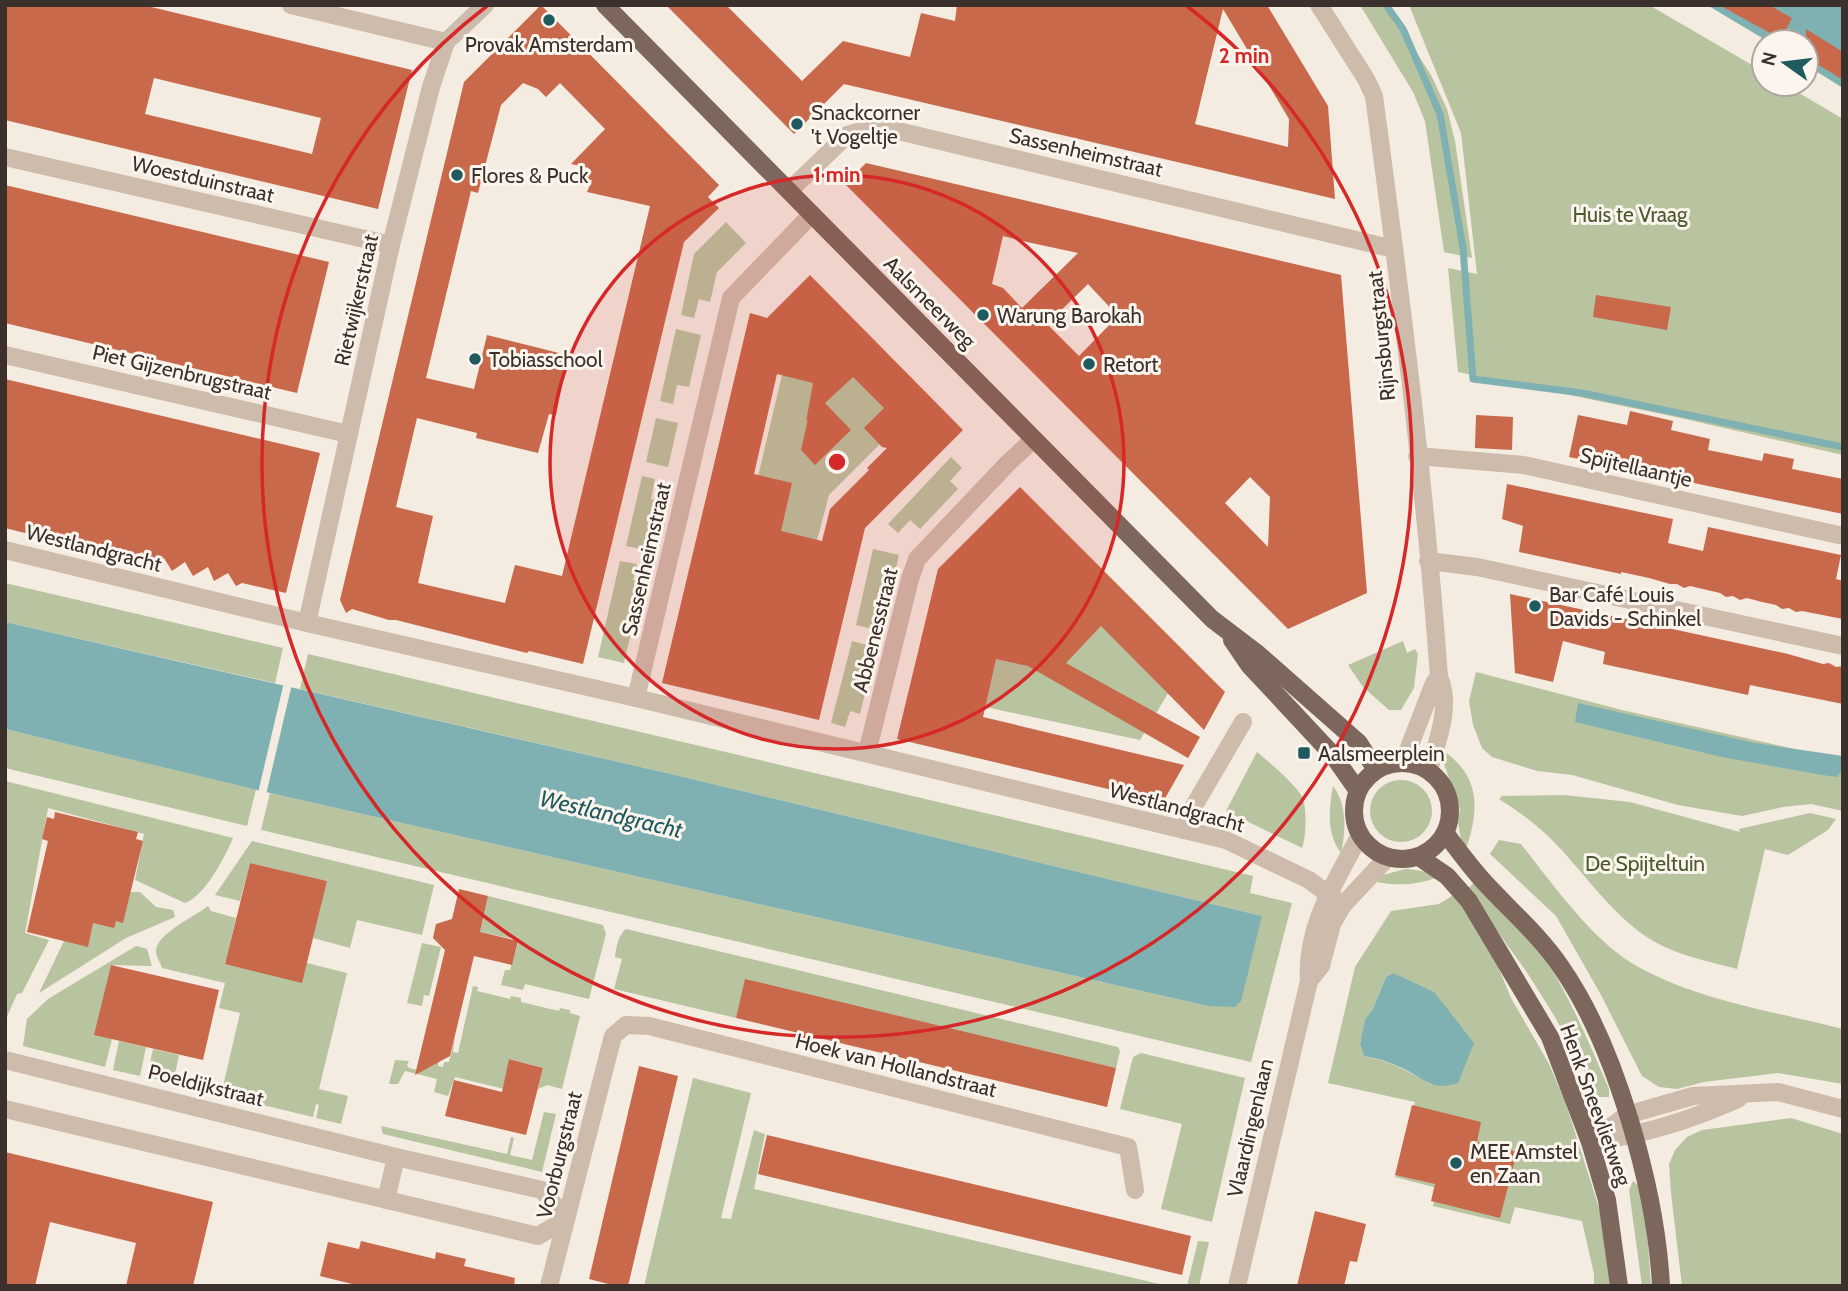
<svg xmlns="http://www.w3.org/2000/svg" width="1848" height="1291" viewBox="0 0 1848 1291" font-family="Cabin,sans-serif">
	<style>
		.green { fill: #b8c4a0; fill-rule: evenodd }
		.water { fill: #7fb0b2 }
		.pier { fill: #f4ebe1 }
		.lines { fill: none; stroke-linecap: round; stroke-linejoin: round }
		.stream { stroke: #7fb0b2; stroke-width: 7 }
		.building { fill: #c8694b; fill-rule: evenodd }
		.minor { stroke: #cdbbac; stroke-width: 18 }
		.major { stroke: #7d675c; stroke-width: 18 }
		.ring { fill: none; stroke: #d62828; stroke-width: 3.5 }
		.poi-dot { fill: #1f5a5e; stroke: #fbf5ee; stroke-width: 2.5 }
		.labels { text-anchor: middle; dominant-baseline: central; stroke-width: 6; stroke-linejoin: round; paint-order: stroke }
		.poi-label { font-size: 21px; fill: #3b302b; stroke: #fbf5ee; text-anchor: start }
		.street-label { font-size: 21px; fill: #3b302b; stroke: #fbf5ee }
		.park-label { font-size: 21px; fill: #4a5a2e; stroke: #fbf5ee }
		.water-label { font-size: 23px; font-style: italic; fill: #1f5a5e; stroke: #fbf5ee }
		.centre { fill: #d62828; stroke: #fbf5ee; stroke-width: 3.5 }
		.ring-label { font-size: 21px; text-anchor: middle; font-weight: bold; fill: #d62828; stroke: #fbf5ee; stroke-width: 6; stroke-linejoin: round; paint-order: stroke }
	</style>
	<rect width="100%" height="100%" fill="#f4ebe1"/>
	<!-- green -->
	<g class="green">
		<path d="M1360,5H1386L1431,75L1447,109L1455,141L1472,258L1444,252L1425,121L1413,92Z"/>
		<path d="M1409,5H1649L1764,72V84H1784L1843,119V455L1676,417L1458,372L1448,268L1477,274L1461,133Z"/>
		<path d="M726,222L746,243L717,272L710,302L699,299L694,318L681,315L694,254Z"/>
		<path d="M801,327L904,420L829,495L786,658L719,642L790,341Z"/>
		<path d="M676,329L701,335L689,387L677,385L673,404L660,401Z"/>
		<path d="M656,418L678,423L668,467L646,462Z"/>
		<path d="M951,457L962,468L950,481L958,489L920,529L910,520L898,533L888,524Z"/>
		<path d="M642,476L655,479L651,499L661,502L651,551L626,546Z"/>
		<path d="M1020,545L1170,690L1140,740L953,700Z"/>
		<path d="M873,549L899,555L881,631L856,625Z"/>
		<path d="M620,561L637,564L633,580L643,582L624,663L598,657Z"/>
		<path d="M5,583L283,648L275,683L5,622Z"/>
		<path d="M852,641L867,645L864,658L873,661L860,714L850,711L845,727L831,723Z"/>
		<path d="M1403,641L1407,653L1415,649L1418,654L1414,688L1401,710H1389L1363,687L1348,665Z"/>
		<path d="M308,654L1253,876L1250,893L1292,903L1251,1062L261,830L270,793L1208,1006L1262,916L667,773L300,689Z"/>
		<path d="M1476,672L1622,710L1843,760V811L1811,804L1783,807L1742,816L1678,805L1572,775L1537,771L1492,757L1482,748L1473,725L1469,701Z"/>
		<path d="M5,729L256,789L247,826L5,768Z"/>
		<path d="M1257,752C1268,761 1299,787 1303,799C1307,811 1306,837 1302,848L1226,811Z"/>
		<path d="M1445,752C1480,777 1479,809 1467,846H1462L1458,823L1460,809L1444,764Z"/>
		<circle cx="1401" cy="811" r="31"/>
		<path d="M5,781L233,838C225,857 205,896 185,903L135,880L144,834L48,808L25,933L49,940L22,993L17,994L5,1021Z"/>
		<path d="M1333,786C1347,804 1346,831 1341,853C1326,833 1329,809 1333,786Z"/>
		<path d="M1564,795L1630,802L1740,832L1739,829L1810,813L1836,819L1828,830L1788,855L1765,849L1737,969C1704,960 1669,954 1641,933C1606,907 1581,869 1551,839C1535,823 1518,811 1499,799L1502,796Z"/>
		<path d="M1499,840L1521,844C1550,881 1590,937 1630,962C1692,1000 1773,1011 1843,1029V1084L1778,1073L1704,1082L1677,1089L1659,1087L1642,1076L1601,995L1556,916L1490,854Z"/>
		<path d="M252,841L434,885L422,935L357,920L350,948L313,938L326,881L250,863L240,901L215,895Z"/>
		<path d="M1405,869C1416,870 1428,870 1436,878C1416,885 1397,886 1377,882L1383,875Z"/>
		<path d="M1476,881C1494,900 1517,919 1532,940C1566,986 1587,1038 1609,1089V1097H1598L1555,1017L1526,971L1467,889Z"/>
		<path d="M131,892H140L156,907L173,910L175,917L126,938L39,993L64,941L93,923Z"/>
		<path d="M1455,894L1482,928L1511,998L1549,1064L1565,1101L1601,1214L1614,1286H1594V1274L1582,1221L1515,1207L1510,1224L1433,1206L1437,1188L1395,1177L1415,1102L1328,1083L1355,967L1391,911L1439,904ZM1393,973L1432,1085C1410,1072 1390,1061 1364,1056L1360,1044L1365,1019L1373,1009L1386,977Z"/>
		<path d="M488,896L603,925L606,934L589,999L525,984L523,990L501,985L505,970H510L519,940L480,932Z"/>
		<path d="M208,906L211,911L236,918L225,964L307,963L347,973L319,1089L348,1096L341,1124L316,1118L319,1105L316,1104L313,1117L221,1095L240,1013L219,1008L225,983L162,968C161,964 157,958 156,953C154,934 195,917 208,906Z"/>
		<path d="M626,929L1118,1047L1120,1051L1116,1068L746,980L736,1018L614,989L622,959L615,957C616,948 618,935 626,929Z"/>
		<path d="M422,943L441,947L429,996L424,995L422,1006L407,1003Z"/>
		<path d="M136,946L147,949L152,966L111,965L95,1034L112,1039L105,1067L23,1046L27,1019L48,999Z"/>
		<path d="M473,986L478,987L477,991L510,999L511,996L521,998V1002L559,1011L560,1008L570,1010V1013L580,1016L562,1089L547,1085L538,1089L543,1068L510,1059L504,1089L455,1077L448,1096L434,1092L437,1079L405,1071L398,1084H389L395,1060L409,1061L407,1065L409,1068L422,1071L439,1061L438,1066L443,1067L444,1062H449L455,1036L453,1052L458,1053Z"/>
		<path d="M119,1041L146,1047L140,1076L113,1070Z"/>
		<path d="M153,1049L179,1055L173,1083L147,1077Z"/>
		<path d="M1141,1053L1245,1078L1212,1222L1161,1209L1182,1124L1120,1109L1133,1057Z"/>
		<path d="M693,1078L751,1093L721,1218L731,1219L754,1130L765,1134L754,1189L1168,1286H644Z"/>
		<path d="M544,1112L556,1114L542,1172L383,1134L381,1126L507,1154L511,1137L514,1138L510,1155L532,1160Z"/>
		<path d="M1791,1118L1843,1134V1286H1682L1671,1193L1669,1164L1675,1150L1687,1137L1702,1130Z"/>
		<path d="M1633,1181L1640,1187L1647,1231L1651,1286H1642L1629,1190Z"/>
		<path d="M1198,1241L1209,1242L1199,1286H1187Z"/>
	</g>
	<!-- water -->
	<g class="water">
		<path d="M1707,5H1843V88L1806,65V42H1769Z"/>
		<path d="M5,622L667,773L1262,916L1241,1001L1235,1007L1208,1006L270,793L5,729Z"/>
		<path d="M1578,703L1755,743L1843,756V769L1837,777L1822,775L1722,757L1575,722Z"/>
		<path d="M1393,973L1434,992L1474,1043L1458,1083C1431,1092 1424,1078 1402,1068C1389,1062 1377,1058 1364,1056L1360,1044L1365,1019L1373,1009L1386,977Z"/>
	</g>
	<!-- pier -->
	<path class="pier" d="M284,682L292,684L266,795L258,793Z"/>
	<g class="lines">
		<!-- stream -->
		<path class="stream" d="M1386,5L1403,29L1440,114L1463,248L1473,379L1582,393L1843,447"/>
	</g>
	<!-- building -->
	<g class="building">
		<path d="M5,5H143L412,70L378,209L5,120ZM154,78L321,118L312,154L145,114Z"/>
		<path d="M541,5L719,185L708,197L719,208L684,242L583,664L529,651L527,653L396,620H389L352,609L346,613L340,600L464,82ZM523,83L538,89L546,97L560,83L605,129L571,164L589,168L586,179L592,180L587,192L650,206L562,576L515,565L505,603L418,583L433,516L396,507L417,418L477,433L476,438L538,453L549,414L556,415L565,371L559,369L563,354L487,335L474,389L426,378L471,191L478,193L501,105Z"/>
		<path d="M666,5H726L802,81L843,41L910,57L921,13L955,21L957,5H1267L1328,106L1335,199L844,84L794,134ZM1223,9L1289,119L1288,147L1195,124Z"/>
		<path d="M1719,5H1769L1792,18L1781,39Z"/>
		<path d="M1806,29L1843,52V80L1806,57Z"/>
		<path d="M866,163L1341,275L1367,593L1288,629L845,184ZM1003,236L1027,242L1078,253L1022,308L1003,288L992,284ZM1088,284L1118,316L1079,356L1047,324ZM1250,477L1270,497L1268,547L1225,503Z"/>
		<path d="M5,185L329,262L297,393L5,323Z"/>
		<path d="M810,275L963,430L865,528L819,720L662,683L750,313L767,318ZM777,374L813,383L806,422L808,419L801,450L815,465L851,430L825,403L853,377L884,408L864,428L882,447L887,448L867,468L869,470L830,509L822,541L781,531L792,483L754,474Z"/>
		<path d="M1596,295L1671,307L1667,330L1593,317Z"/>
		<path d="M5,379L320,453L286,593L242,583L236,586L228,573L214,581L208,567L193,576L185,562L172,571L164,558L151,566L142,552L129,561L121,548L108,556L100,543L86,550L78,537L65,546L58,532L44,540L36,527L25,533L5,528Z"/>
		<path d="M1630,411L1673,421L1671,430L1710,439L1708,450L1762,461L1764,453L1794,459L1792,469L1843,479V514L1569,457L1578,415L1627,425Z"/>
		<path d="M1476,415L1513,417L1512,450L1475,448Z"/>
		<path d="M1507,484L1673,519L1668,543L1703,551L1708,527L1841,555L1836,579L1843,581V619L1802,611L1796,612L1789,608L1782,609L1776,605L1762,602L1747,598L1740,600L1733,596L1726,597L1720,593L1690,586L1684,588L1677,584H1670L1649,578L1621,572V574L1519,552L1523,526L1502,519Z"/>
		<path d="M1020,487L1225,692L1204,730L1101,626L1066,663L1200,737L1188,758L1028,666L996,659L983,717L1184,765L1163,802L897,739L938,569Z"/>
		<path d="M1510,594L1788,654L1823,664L1829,663L1836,667L1843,666V704L1750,685L1748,695L1603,664L1605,652L1563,641L1553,682L1515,673Z"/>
		<path d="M55,812L138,832L136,839L143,841L123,923L116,921L114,928L93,923L88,947L27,932L48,841L42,839L47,817L54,819Z"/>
		<path d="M250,863L327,881L302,983L225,964Z"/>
		<path d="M459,889L488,896L480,932L518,941L512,965L474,956L450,1056L415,1075L445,950L433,938L436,924L452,919Z"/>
		<path d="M111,965L219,990L203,1060L94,1035Z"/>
		<path d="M745,979L1116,1068L1107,1107L736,1018Z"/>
		<path d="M509,1059L543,1068L526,1135L445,1116L454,1080L502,1092Z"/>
		<path d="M639,1066L678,1076L628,1286H616L589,1279Z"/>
		<path d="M1412,1105L1481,1122L1477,1142L1517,1152L1500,1218L1431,1201L1435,1184L1395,1175Z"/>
		<path d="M767,1135L1191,1236L1182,1275L758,1174Z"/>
		<path d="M5,1152L213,1202L193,1286H126L136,1243L50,1222L35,1286H5Z"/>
		<path d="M1315,1211L1366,1224L1357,1262L1350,1261L1344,1286H1297Z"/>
		<path d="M361,1241L435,1259L436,1252L466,1259L464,1266L515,1278L514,1286H360L320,1276L328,1242L359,1249Z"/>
	</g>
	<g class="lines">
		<!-- minor -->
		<g class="minor">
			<path d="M291,5L446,42"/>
			<path d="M1319,5L1366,79L1374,96C1400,289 1425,483 1439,677C1452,706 1437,741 1429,770"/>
			<path d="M5,157L391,245"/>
			<path d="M789,191L847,135L877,126L1394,249"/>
			<path d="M5,355L348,434"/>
			<path d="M1417,456L1524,465L1843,536"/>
			<path d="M5,550L307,623L636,698L1226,840L1309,880L1343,905"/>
			<path d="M1428,561L1477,567L1843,646"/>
			<path d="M307,623L391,245L431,87L446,42L485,5"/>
			<path d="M636,698L731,298L812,214"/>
			<path d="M867,753L910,579L917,559L1008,463L1034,439"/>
			<path d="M1403,763L1434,683L1439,677"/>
			<path d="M1184,830L1191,811L1243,722"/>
			<path d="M1309,981L1321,966L1332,924L1343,905L1387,858"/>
			<path d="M5,1060L396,1157L542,1190L566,1219"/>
			<path d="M5,1109L538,1236L566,1219"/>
			<path d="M1590,1142L1627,1115L1693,1096L1778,1092L1843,1109"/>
			<path d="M1594,1142C1648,1133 1688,1121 1738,1099"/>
			<path d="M386,1200L396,1157"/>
			<path d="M549,1286L613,1036L626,1025L649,1026L1128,1147L1135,1190"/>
			<path d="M1237,1286L1309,981C1305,927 1336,881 1360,835"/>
		</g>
		<!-- major -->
		<g class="major">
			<path d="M605,5L1212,619L1258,654L1359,743L1376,770"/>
			<path d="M1232,640L1249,665L1332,754L1358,791"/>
			<circle cx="1402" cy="811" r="48"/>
			<path d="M1446,834C1459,851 1471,868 1486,884C1511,911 1540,936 1561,967C1616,1046 1656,1190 1661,1286"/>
			<path d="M1419,857L1447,876L1469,901L1550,1037L1590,1142L1607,1200L1619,1286"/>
		</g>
	</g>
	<!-- distance rings -->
	<circle cx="837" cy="462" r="287" fill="#d62828" fill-opacity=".12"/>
	<g class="ring">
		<circle cx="837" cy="462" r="287"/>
		<path d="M1187 6A575 575 0 1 1 487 6"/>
	</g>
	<!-- markers -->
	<g class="poi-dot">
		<circle cx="549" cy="20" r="7"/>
		<circle cx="797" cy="124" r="7"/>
		<circle cx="457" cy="175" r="7"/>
		<circle cx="983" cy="315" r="7"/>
		<circle cx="475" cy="359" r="7"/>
		<circle cx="1089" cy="364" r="7"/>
		<circle cx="1535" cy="606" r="7"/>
		<rect x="1297" y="746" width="14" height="14" rx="3.5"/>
		<circle cx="1456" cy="1163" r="7"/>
	</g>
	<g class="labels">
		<!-- poi labels -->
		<g class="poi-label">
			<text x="549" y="44" text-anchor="middle">Provak Amsterdam</text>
			<text x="811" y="112">Snackcorner<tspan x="811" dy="24">'t Vogeltje</tspan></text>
			<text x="471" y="175">Flores &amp; Puck</text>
			<text x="997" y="315">Warung Barokah</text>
			<text x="489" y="359">Tobiasschool</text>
			<text x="1103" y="364">Retort</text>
			<text x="1549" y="594">Bar Café Louis<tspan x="1549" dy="24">Davids - Schinkel</tspan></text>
			<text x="1318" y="753">Aalsmeerplein</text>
			<text x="1470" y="1151">MEE Amstel<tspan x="1470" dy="24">en Zaan</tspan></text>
		</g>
		<!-- street labels -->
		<g class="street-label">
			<text transform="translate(1086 152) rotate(13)">Sassenheimstraat</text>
			<text transform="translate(203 179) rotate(13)">Woestduinstraat</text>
			<text transform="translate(356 300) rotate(-77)">Rietwijkerstraat</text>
			<text transform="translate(930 302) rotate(45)">Aalsmeerweg</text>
			<text transform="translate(1381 336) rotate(-96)">Rijnsburgstraat</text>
			<text transform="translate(182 372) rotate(13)">Piet Gijzenbrugstraat</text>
			<text transform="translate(1636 467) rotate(13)">Spijtellaantje</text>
			<text transform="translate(94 548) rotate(14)">Westlandgracht</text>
			<text transform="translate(646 559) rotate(-77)">Sassenheimstraat</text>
			<text transform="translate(875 630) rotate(-76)">Abbenesstraat</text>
			<text transform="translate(1177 807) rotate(15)">Westlandgracht</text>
			<text transform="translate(896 1065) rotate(14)">Hoek van Hollandstraat</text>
			<text transform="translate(206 1085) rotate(14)">Poeldijkstraat</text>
			<text transform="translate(1596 1105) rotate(70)">Henk Sneevlietweg</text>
			<text transform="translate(1250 1128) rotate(-77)">Vlaardingenlaan</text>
			<text transform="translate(559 1155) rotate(-76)">Voorburgstraat</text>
		</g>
		<!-- park labels -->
		<g class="park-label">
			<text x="1630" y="214">Huis te Vraag</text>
			<text x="1645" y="863">De Spijteltuin</text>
		</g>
		<!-- water labels -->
		<g class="water-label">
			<text transform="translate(611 814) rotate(13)">Westlandgracht</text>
		</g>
	</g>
	<circle cx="837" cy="462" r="10" class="centre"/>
	<g class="ring-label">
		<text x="1244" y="63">2 min</text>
		<text x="837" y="182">1 min</text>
	</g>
	<!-- border -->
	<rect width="1848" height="1291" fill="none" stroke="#3b302b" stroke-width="14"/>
	<!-- north arrow -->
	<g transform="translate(1785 63) rotate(284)"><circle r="33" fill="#fbf5ee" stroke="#aea6a0" stroke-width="2"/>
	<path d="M0-5L12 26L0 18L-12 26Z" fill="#1f5a5e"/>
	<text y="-10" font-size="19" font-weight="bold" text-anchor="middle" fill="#3b302b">N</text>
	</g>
</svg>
